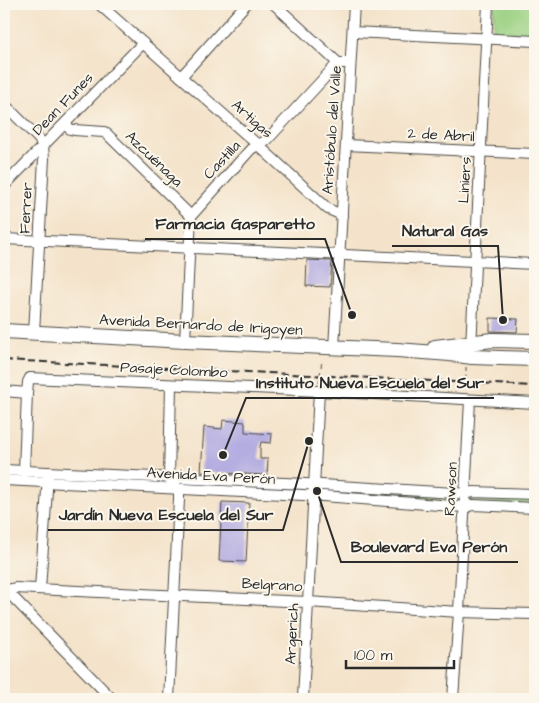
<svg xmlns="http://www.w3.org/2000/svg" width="539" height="703" viewBox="0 0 539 703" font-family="'Architects Daughter',sans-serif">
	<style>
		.green { fill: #9ad081; stroke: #627e56 }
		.building { fill: #b4ade1 }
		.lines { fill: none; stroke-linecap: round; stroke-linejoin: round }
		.minor-casing { stroke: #494743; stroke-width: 12 }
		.major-casing { stroke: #494743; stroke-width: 16 }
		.path { stroke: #494743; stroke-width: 1; stroke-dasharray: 4 4; stroke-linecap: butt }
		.minor { stroke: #fff; stroke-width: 10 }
		.major { stroke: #fff; stroke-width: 14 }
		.rail { stroke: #2b2b2b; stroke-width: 2; stroke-dasharray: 8 4; stroke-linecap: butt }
		.labels { text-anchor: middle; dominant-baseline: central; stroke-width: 4; stroke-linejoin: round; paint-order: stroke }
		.street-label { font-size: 15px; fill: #2b2b2b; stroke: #fbf7ec }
		.leader { fill: none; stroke: #2b2b2b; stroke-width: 2 }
		.callout-dot { fill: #2b2b2b; stroke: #fbf7ec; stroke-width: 2 }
		.callout-label { font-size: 16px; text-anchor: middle; font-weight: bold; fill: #2b2b2b; stroke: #fbf7ec; stroke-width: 4; stroke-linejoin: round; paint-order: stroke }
	</style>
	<rect width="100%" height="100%" fill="#fbf7ec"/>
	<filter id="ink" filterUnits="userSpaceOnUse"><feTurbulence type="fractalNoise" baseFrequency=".02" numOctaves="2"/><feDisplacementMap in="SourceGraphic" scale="10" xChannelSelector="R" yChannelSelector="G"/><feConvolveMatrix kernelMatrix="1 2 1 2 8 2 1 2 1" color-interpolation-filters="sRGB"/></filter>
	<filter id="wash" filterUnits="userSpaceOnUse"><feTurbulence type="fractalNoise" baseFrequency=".0096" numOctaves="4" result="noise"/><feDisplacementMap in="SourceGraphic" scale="20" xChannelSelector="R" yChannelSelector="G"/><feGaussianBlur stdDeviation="1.12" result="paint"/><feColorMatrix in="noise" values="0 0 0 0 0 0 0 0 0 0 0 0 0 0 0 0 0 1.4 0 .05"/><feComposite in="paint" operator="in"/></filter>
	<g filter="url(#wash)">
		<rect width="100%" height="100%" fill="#f4e3ca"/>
		<!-- green -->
		<g class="green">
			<path d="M494,4H535V34L493,32Z"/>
			<path d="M4,474L535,498V506L4,478Z"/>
		</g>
		<g id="blocks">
			<!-- building -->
			<g class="building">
				<path d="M307,260L332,261L330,287L306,286Z"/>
				<path d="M490,318L518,319L517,332L490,331Z"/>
				<path d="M223,420L245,422V432L272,434L271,443L261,442L260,447V459H268L267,475L201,472L204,427L222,429Z"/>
				<path d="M222,502L249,503L246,562L219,561Z"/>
			</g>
		</g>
	</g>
	<g filter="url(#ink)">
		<use href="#blocks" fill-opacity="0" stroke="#494743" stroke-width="1"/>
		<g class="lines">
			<!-- minor casing -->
			<g class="minor-casing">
				<g id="minor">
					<path d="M99,4L259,146L328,209L342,215"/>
					<path d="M274,4L338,63H345"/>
					<path d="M353,32L535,41"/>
					<path d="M181,77L246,4"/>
					<path d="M4,104L39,139L43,146L44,159L34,332"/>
					<path d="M65,124L70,129L74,130L104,132L108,135L191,216"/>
					<path d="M346,145L535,154"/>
					<path d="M4,186L143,43"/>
					<path d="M191,216L251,149L267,140L338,63"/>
					<path d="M4,239L535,264"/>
					<path d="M185,341L191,216"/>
					<path d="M471,347L488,4"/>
					<path d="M334,348L354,4"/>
					<path d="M4,391L27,393L28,382L30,378L319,391L535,403"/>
					<path d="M4,470L305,484L455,493L466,494L473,492L535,494"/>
					<path d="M24,471L27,393"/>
					<path d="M4,480L323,496L465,507L473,505L535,508"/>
					<path d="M4,588L112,699"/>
					<path d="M40,589L48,476"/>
					<path d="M4,593L7,590L15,588L308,602L459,612L535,614"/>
					<path d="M169,699L179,499V490L169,478L171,385"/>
					<path d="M303,699L319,391"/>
					<path d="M453,699L459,612L470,400"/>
				</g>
			</g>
			<!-- major casing -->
			<g class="major-casing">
				<g id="major">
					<path d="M4,331L185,341L397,350L450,354L472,357L535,359"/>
					<path d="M435,347L492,340L535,341"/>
				</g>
			</g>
			<!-- path -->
			<g class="path">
				<path d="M466,367V390"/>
				<path d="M319,383L322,360"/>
			</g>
			<!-- minor -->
			<use href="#minor" class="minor"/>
			<!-- major -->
			<use href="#major" class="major"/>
			<!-- rail -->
			<path class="rail" d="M4,360L535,386"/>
		</g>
	</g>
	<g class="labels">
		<!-- street labels -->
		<g class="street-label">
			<text transform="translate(63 104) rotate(-46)">Dean Funes</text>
			<text transform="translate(252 119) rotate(42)">Artigas</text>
			<text transform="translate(332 130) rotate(-86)">Aristóbulo del Valle</text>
			<text transform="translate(441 135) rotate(3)">2 de Abril</text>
			<text transform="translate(154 159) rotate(44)">Azcuénaga</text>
			<text transform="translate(222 160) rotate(-47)">Castilla</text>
			<text transform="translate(465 180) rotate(-87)">Liniers</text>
			<text transform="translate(26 208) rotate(-87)">Ferrer</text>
			<text transform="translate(201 325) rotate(3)">Avenida Bernardo de Irigoyen</text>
			<text transform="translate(174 370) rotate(3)">Pasaje Colombo</text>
			<text transform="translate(211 476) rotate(3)">Avenida Eva Perón</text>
			<text transform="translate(451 489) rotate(-87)">Rawson</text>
			<text transform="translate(272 585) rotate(3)">Belgrano</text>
			<text transform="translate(292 634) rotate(-87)">Argerich</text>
		</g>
	</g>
	<!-- callouts -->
	<path class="leader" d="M352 315L325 239H145M503 320L498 246H392M223 455L246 398H494M309 441L283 530H48M317 491L341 562H518"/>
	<g class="callout-dot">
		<circle cx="352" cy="315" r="5"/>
		<circle cx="503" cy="320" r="5"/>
		<circle cx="223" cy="455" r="5"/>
		<circle cx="309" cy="441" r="5"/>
		<circle cx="317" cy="491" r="5"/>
	</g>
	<g class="callout-label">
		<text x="235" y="229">Farmacia Gasparetto</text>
		<text x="445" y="236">Natural Gas</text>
		<text x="370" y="388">Instituto Nueva Escuela del Sur</text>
		<text x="166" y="520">Jardín Nueva Escuela del Sur</text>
		<text x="429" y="552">Boulevard Eva Perón</text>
	</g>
	<!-- margin -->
	<rect width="539" height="703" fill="none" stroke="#fbf7ec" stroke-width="20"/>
	<!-- scale -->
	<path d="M346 660v8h108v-8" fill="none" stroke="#2b2b2b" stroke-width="2.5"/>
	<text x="354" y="660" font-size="15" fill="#2b2b2b" stroke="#fbf7ec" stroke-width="4" paint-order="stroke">100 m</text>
</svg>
